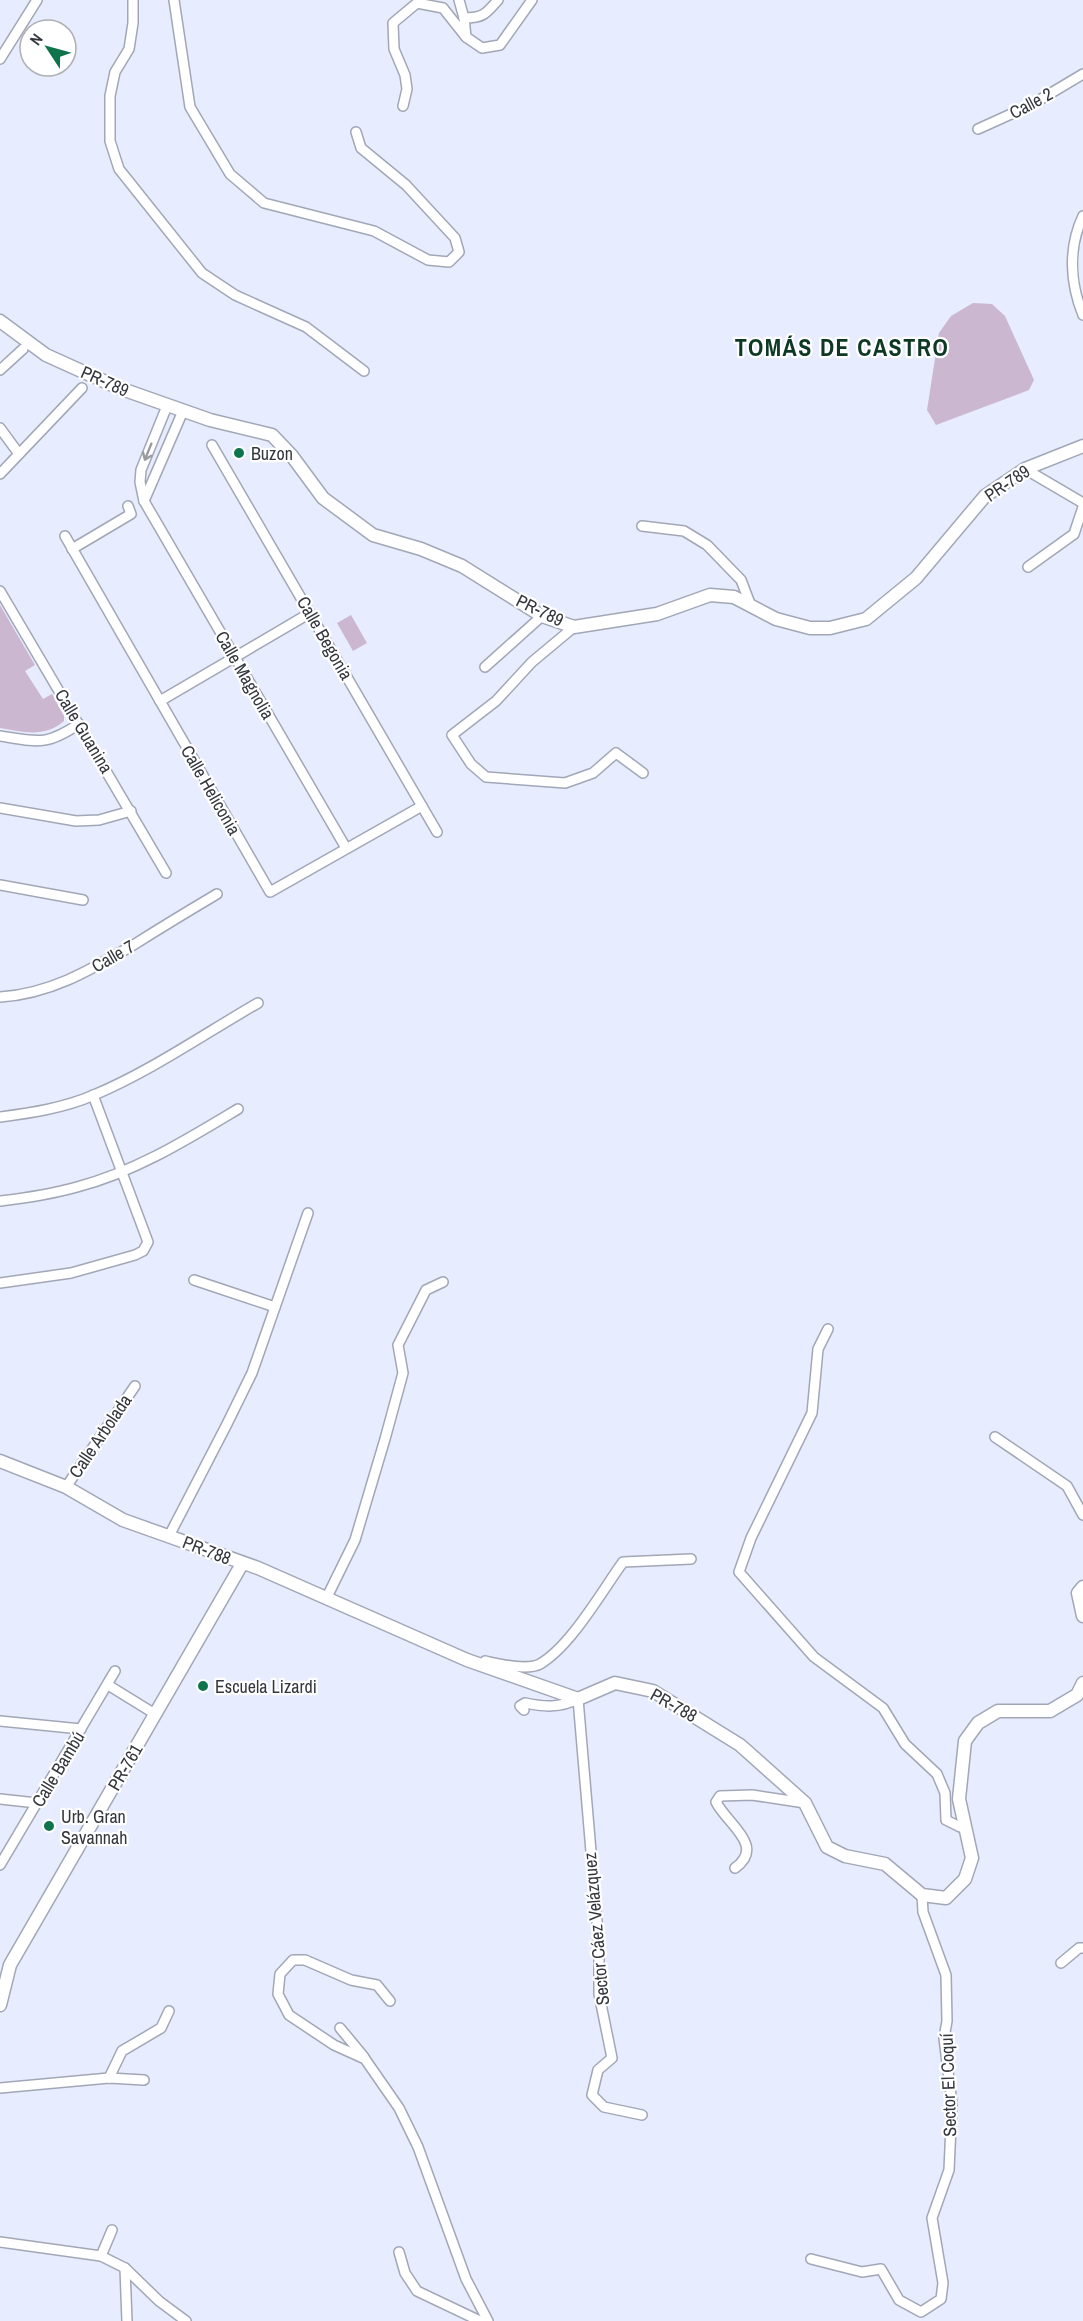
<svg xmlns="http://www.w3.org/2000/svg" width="1083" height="2321" viewBox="0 0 1083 2321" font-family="'Archivo Narrow',sans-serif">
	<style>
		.green { fill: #cbb7d0 }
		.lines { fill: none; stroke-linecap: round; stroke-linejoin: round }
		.minor-casing { stroke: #a2a7b7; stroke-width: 12 }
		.tertiary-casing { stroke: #a2a7b7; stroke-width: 15 }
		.minor { stroke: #fff; stroke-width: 9 }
		.tertiary { stroke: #fff; stroke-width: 12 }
		.oneway { stroke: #9a9b9e }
		.poi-dot { fill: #0e744b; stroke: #fff; stroke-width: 2 }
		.labels { text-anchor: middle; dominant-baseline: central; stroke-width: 4.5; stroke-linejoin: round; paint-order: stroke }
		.street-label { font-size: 18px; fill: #35373e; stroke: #fff }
		.poi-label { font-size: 18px; fill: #35373e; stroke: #fff; text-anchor: start }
		.district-label { font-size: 24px; font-weight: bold; letter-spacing: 1.5px; fill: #0c3824; stroke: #fff }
	</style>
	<rect width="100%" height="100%" fill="#e7ecfe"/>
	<!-- green -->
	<g class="green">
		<path d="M973,303L992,304L1005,316L1034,380L1029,390L936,425L927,410L939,333L951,316Z"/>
		<path d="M0,605L35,665L25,671L43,699L52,694L64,716V721C44,738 24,732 0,728Z"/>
		<path d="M351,615L367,643L353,651L337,623Z"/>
	</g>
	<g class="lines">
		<!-- minor casing -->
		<g class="minor-casing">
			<g id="minor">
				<path d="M133,0V23L129,49L115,72L110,96V141L119,169L202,273L235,295L306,327L364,371"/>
				<path d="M174,0L190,107L230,174L264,203L374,231L428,260L449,262L459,252L455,238L406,185L361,148L356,132"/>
				<path d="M459,0L464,18L466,37L482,48L500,45L532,0"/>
				<path d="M464,18C483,18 486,14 498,0"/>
				<path d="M0,59L37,0"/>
				<path d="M403,106L407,89L405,75L394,49L393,23L417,3L443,8L466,37"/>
				<path d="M978,129L1031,105L1083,74"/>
				<path d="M1083,216C1068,248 1070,283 1083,315"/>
				<path d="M0,370L23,349"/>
				<path d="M167,406L141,470L140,482L144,501L346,848"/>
				<path d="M0,428L19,454"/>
				<path d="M212,445L437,832"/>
				<path d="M1025,469L1083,503"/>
				<path d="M0,474L82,388"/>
				<path d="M144,501L183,411"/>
				<path d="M642,526L684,531L707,545L741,580L751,606"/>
				<path d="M65,536L270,892L422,806"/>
				<path d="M72,549L131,514L128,506"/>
				<path d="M1028,567L1074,534L1083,507"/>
				<path d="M0,591L166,873"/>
				<path d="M574,627L532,662L496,701L452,735L471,764L486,777L565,783L593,773L616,753L643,773"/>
				<path d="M485,667L542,616"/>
				<path d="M160,701L310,613"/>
				<path d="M0,736C38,742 46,746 79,724"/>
				<path d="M0,808L76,821L99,820L131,811"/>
				<path d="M0,885L83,900"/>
				<path d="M0,997C51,994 92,969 135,944C162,927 190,910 217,894"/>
				<path d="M0,1117C31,1113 64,1108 94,1095C151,1071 204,1034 258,1003"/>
				<path d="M0,1201C26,1198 52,1194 77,1187C135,1172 188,1139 238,1109"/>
				<path d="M194,1280L275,1307"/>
				<path d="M0,1283L71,1273L135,1255L143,1251L148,1242L93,1095"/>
				<path d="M828,1329L818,1349L812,1413L751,1538L739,1572L814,1657L883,1708L905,1744L937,1774L945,1793L946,1820L960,1827H963"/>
				<path d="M995,1437L1067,1486L1083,1515"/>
				<path d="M66,1487L135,1386"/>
				<path d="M169,1536L227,1424L252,1373L308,1213"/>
				<path d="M326,1599L355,1540L385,1439L403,1373L398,1345L426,1290L443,1282"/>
				<path d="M485,1661C499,1664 527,1671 540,1664C571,1646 602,1591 623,1562L691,1559"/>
				<path d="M108,1685L155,1714"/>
				<path d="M524,1710L520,1706L525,1703C544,1707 560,1708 578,1699L599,1945V1994L612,2058L598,2070L592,2095L604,2107L642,2115"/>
				<path d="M0,1721L81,1729"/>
				<path d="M0,1799L37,1803"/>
				<path d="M0,1865L115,1671"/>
				<path d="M735,1868C766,1846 727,1824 716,1802L720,1796L752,1795L805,1803"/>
				<path d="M1061,1963L1079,1948H1083"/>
				<path d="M390,2001L377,1985L351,1980L305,1960H293L280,1974L278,1994L289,2015L334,2045L365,2059L399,2108L418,2147L466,2279L488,2321"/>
				<path d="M340,2028L364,2057"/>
				<path d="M109,2078L122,2051L161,2028L169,2011"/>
				<path d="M0,2088L109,2078L144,2080"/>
				<path d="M0,2242L101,2256L125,2268L159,2301L186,2321"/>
				<path d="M399,2252L405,2273L417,2291L480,2321"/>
				<path d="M101,2256L112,2230"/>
				<path d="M811,2259L862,2272L881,2269L899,2300L921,2312L941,2299L943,2283L932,2218L949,2170L952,2104L944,2038L947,2021L946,1975L923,1912L922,1895"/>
				<path d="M125,2268L127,2321"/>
			</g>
		</g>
		<!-- tertiary casing -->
		<g class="tertiary-casing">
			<g id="tertiary">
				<path d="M0,321L46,355L119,388L210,420L272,435L292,456L323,498L373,535L421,549L462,566L542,616L574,627L657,614L710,595L734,597L776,619L810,628H830L866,619L916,578L985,496L1025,469L1083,446"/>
				<path d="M0,1461L66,1487L123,1520L258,1568L467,1660L578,1699L615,1683L653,1691L740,1745L805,1803L827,1847L845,1856L885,1864L922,1895L946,1898L965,1879L972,1858L959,1799L965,1741L978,1723L998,1711H1050L1077,1695L1083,1683"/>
				<path d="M1083,1587L1078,1593L1083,1616"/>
				<path d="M0,2005L10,1965L242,1564"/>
			</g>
		</g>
		<!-- minor -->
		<use href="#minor" class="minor"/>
		<!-- tertiary -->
		<use href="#tertiary" class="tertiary"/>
	</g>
	<!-- one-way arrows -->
	<defs><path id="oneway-shaft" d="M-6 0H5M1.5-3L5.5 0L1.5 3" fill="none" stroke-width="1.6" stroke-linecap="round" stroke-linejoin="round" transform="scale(1.5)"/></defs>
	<use class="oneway" href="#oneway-shaft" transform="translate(148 452) rotate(112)"/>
	<!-- markers -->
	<g class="poi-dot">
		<circle cx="239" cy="453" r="6"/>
		<circle cx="203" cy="1686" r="6"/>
		<circle cx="49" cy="1826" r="6"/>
	</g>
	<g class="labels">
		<!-- street labels -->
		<g class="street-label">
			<text transform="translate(1031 103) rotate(-28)">Calle 2</text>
			<text transform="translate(105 381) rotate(24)">PR-789</text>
			<text transform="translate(1007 483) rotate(-34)">PR-789</text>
			<text transform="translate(540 610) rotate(26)">PR-789</text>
			<text transform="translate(325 638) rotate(60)">Calle Begonia</text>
			<text transform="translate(245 675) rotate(60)">Calle Magnolia</text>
			<text transform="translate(84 731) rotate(59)">Calle Guanina</text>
			<text transform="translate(211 790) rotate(60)">Calle Heliconia</text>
			<text transform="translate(113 956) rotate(-30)">Calle 7</text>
			<text transform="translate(100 1436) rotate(-56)">Calle Arbolada</text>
			<text transform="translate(207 1550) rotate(21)">PR-788</text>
			<text transform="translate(674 1705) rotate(29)">PR-788</text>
			<text transform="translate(125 1767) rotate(-60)">PR-761</text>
			<text transform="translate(58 1769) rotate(-59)">Calle Bambú</text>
			<text transform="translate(596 1929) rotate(-95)">Sector Cáez Velázquez</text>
			<text transform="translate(948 2085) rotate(-92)">Sector El Coquí</text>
		</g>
		<!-- poi labels -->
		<g class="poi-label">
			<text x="251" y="453">Buzon</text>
			<text x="215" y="1686">Escuela Lizardi</text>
			<text x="61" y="1816">Urb. Gran<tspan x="61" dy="21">Savannah</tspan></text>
		</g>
		<!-- district labels -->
		<g class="district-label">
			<text x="842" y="347">TOMÁS DE CASTRO</text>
		</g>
	</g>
	<!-- north arrow -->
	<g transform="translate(48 48) rotate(306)"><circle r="28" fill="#ffffff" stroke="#aeafb2" stroke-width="1.5"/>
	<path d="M0-4.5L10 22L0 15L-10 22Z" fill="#0e744b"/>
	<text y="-9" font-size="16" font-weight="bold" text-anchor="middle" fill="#35373e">N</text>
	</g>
</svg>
